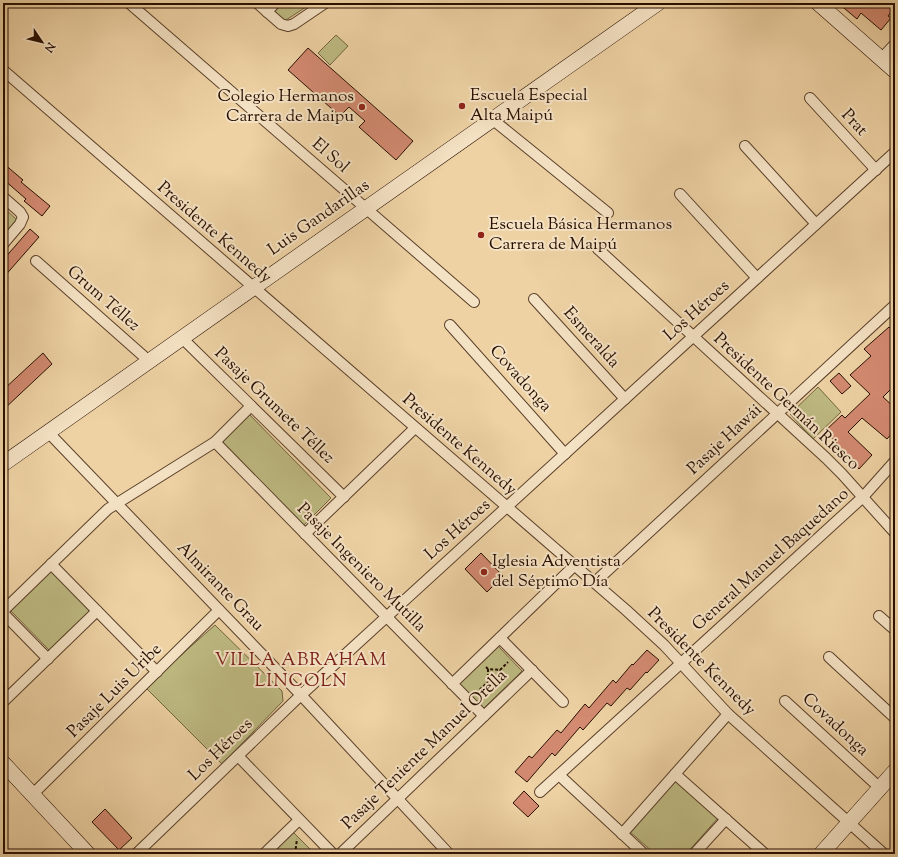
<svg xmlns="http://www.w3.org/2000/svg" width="898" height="857" viewBox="0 0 898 857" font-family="'Sorts Mill Goudy',serif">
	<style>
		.green { fill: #beba82; stroke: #736441 }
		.building { fill: #d38a71; stroke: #280e00 }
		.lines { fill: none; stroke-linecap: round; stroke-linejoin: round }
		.street-casing { stroke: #5a3f29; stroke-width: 12 }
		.secondary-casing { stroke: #280e00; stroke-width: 16 }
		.path { stroke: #280e00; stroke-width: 2; stroke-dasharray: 3 2; stroke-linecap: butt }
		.street { stroke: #f4e2c4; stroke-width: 10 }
		.secondary { stroke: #f4e2c4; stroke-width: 15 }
		.poi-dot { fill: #8f2418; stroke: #f4e2c4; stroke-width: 1.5 }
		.labels { text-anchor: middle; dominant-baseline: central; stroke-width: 4; stroke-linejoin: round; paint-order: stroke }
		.poi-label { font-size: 17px; fill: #280e00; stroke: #f4e2c4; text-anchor: start }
		.street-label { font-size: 17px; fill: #280e00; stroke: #f4e2c4 }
		.neighbourhood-label { font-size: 18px; letter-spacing: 1px; fill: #7a1f14; stroke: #f4e2c4 }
	</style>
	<rect width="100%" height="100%" fill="#eed2a4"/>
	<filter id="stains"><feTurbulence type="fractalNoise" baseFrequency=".005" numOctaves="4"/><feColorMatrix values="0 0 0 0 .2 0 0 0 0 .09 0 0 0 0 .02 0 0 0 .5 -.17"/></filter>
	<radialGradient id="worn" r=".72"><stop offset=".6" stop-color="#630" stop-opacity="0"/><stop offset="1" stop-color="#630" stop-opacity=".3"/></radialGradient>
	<!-- green -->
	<g class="green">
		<path d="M279,3H312L283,22L271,12Z"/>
		<path d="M336,35L348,46L330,65L318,53Z"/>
		<path d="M3,207L18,221L3,238Z"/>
		<path d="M818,387L841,412L813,439L790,414Z"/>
		<path d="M248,413L331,498L303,526L220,444Z"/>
		<path d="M52,570L91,610L49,650L11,611Z"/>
		<path d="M215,625L282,691L283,701L222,764L145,687Z"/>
		<path d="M497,645L522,671L482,710L457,685Z"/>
		<path d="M674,779L718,818L686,854H655L628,830Z"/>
		<path d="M292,831L315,854H270Z"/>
	</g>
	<!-- building -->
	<g class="building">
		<path d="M838,3H895V7L888,16L891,18L881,30L861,13L857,19Z"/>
		<path d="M308,48L413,141L396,160L359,127L365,121L349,107L340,116L288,70Z"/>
		<path d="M3,163L23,180L21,182L50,206L42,216L24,201L26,199L3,179Z"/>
		<path d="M30,229L39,237L3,278V260Z"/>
		<path d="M895,323V385L883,397L895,408V430L887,439L862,418L848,432L872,455L859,469L840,449L841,448L825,431L842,415L845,418L870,394L850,375L871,356L864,349L889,327L890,328Z"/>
		<path d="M43,353L52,364L3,410V390Z"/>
		<path d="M839,373L851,386L842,394L830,381Z"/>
		<path d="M481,553L503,576L487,592L465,569Z"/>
		<path d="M647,650L659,660L647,673L646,672L630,690L627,688L611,706L607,703L583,730L580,727L555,756L552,753L527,782L515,772L529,756L532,758L557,730L561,733L585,704L589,708L613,680L616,683L632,664L633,665Z"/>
		<path d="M524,791L539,806L528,817L513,803Z"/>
		<path d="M105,809L132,838L119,850L92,822Z"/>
	</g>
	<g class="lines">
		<!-- street casing -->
		<g class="street-casing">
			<g id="street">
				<path d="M129,3L474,302"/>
				<path d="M257,3L281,24L288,26L294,24L325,3"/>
				<path d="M267,12L275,3"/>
				<path d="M881,59L895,44"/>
				<path d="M3,70L626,610L664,645L728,714L884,854"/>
				<path d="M810,98L876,170"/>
				<path d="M492,119L608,213"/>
				<path d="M745,146L816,224"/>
				<path d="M680,194L757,278"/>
				<path d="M3,197L20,212L23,217L20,224L3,244"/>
				<path d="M598,249L826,458L842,474L895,533"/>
				<path d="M36,261L149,361"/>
				<path d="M534,299L625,399"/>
				<path d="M450,325L565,454"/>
				<path d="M182,338L344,497"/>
				<path d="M48,432L301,695L449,854"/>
				<path d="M215,442L484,716"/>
				<path d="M305,534L415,428"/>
				<path d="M51,564L157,672"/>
				<path d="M595,582L895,305"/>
				<path d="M3,611L108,509L215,442L251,406"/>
				<path d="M3,613L48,659"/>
				<path d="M879,616L895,630"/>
				<path d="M500,638L563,702"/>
				<path d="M829,657L895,718"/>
				<path d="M452,684L575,565"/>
				<path d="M785,701L880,788"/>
				<path d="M3,702L97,611"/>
				<path d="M238,756L333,854"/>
				<path d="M675,774L765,854"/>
				<path d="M559,775L644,854"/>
				<path d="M540,792L863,497L895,461"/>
				<path d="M32,795L219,610"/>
				<path d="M622,834L728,714"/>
				<path d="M136,854L301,695L895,152"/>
				<path d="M264,854L299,820"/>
				<path d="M340,854L532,670"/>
				<path d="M694,854L726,819"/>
			</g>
		</g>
		<!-- secondary casing -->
		<g class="secondary-casing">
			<g id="secondary">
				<path d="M818,3L895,71"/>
				<path d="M3,464L658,3"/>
				<path d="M3,763L88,854"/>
				<path d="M821,854L895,771"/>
			</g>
		</g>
		<!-- path -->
		<g class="path">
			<path d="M486,667L488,669L500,670V682L501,684"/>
			<path d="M488,669V682H500"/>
			<path d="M500,670L508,662"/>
			<path d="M476,693L488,682"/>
			<path d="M295,854L297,839"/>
		</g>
		<!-- street -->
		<use href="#street" class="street"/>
		<!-- secondary -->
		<use href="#secondary" class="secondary"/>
	</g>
	<!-- markers -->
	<g class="poi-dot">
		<circle cx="462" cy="106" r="4"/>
		<circle cx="362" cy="107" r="4"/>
		<circle cx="481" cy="235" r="4"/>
		<circle cx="484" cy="572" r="4"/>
	</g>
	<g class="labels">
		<!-- poi labels -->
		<g class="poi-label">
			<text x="470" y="96">Escuela Especial<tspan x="470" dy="20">Alta Maipú</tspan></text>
			<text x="354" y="97" text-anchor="end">Colegio Hermanos<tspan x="354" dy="20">Carrera de Maipu</tspan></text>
			<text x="489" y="225">Escuela Básica Hermanos<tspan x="489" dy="20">Carrera de Maipú</tspan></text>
			<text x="492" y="562">Iglesia Adventista<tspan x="492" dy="20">del Séptimo Día</tspan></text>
		</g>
		<!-- street labels -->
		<g class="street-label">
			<text transform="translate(854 123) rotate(47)">Prat</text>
			<text transform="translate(330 156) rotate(41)">El Sol</text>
			<text transform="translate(319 218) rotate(-35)">Luis Gandarillas</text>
			<text transform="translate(214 233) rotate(41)">Presidente Kennedy</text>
			<text transform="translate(103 299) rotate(41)">Grum Téllez</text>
			<text transform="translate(697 311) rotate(-42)">Los Héroes</text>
			<text transform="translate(591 338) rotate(48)">Esmeralda</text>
			<text transform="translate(520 379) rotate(48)">Covadonga</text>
			<text transform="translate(786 402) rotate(43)">Presidente Germán Riesco</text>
			<text transform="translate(274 406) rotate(44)">Pasaje Grumete Téllez</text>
			<text transform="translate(725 440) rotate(-43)">Pasaje Hawái</text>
			<text transform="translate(459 445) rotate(41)">Presidente Kennedy</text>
			<text transform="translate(458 530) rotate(-42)">Los Héroes</text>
			<text transform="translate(771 560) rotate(-42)">General Manuel Baquedano</text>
			<text transform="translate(361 568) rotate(45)">Pasaje Ingeniero Mutilla</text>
			<text transform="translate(220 587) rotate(46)">Almirante Grau</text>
			<text transform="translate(701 662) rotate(45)">Presidente Kennedy</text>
			<text transform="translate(115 691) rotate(-45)">Pasaje Luis Uribe</text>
			<text transform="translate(835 725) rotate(43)">Covadonga</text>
			<text transform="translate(221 750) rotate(-44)">Los Héroes</text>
			<text transform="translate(425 750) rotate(-44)">Pasaje Teniente Manuel Orella</text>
		</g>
		<!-- neighbourhood labels -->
		<g class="neighbourhood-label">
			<text x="301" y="661">VILLA ABRAHAM<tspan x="301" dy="21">LINCOLN</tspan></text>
		</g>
	</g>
	<!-- margin -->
	<rect width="898" height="857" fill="none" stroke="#eed2a4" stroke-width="16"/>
	<rect x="4" y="4" width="890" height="849" fill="none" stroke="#280e00" stroke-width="2"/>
	<rect x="8" y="8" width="882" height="841" fill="none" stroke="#280e00"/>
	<!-- north arrow -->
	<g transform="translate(42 42) rotate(125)" stroke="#f4e2c4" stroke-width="3" paint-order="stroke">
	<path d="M0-3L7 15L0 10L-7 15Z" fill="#280e00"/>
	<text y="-6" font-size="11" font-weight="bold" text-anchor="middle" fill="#280e00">N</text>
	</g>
	<rect width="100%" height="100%" filter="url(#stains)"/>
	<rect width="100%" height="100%" fill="url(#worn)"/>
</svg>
